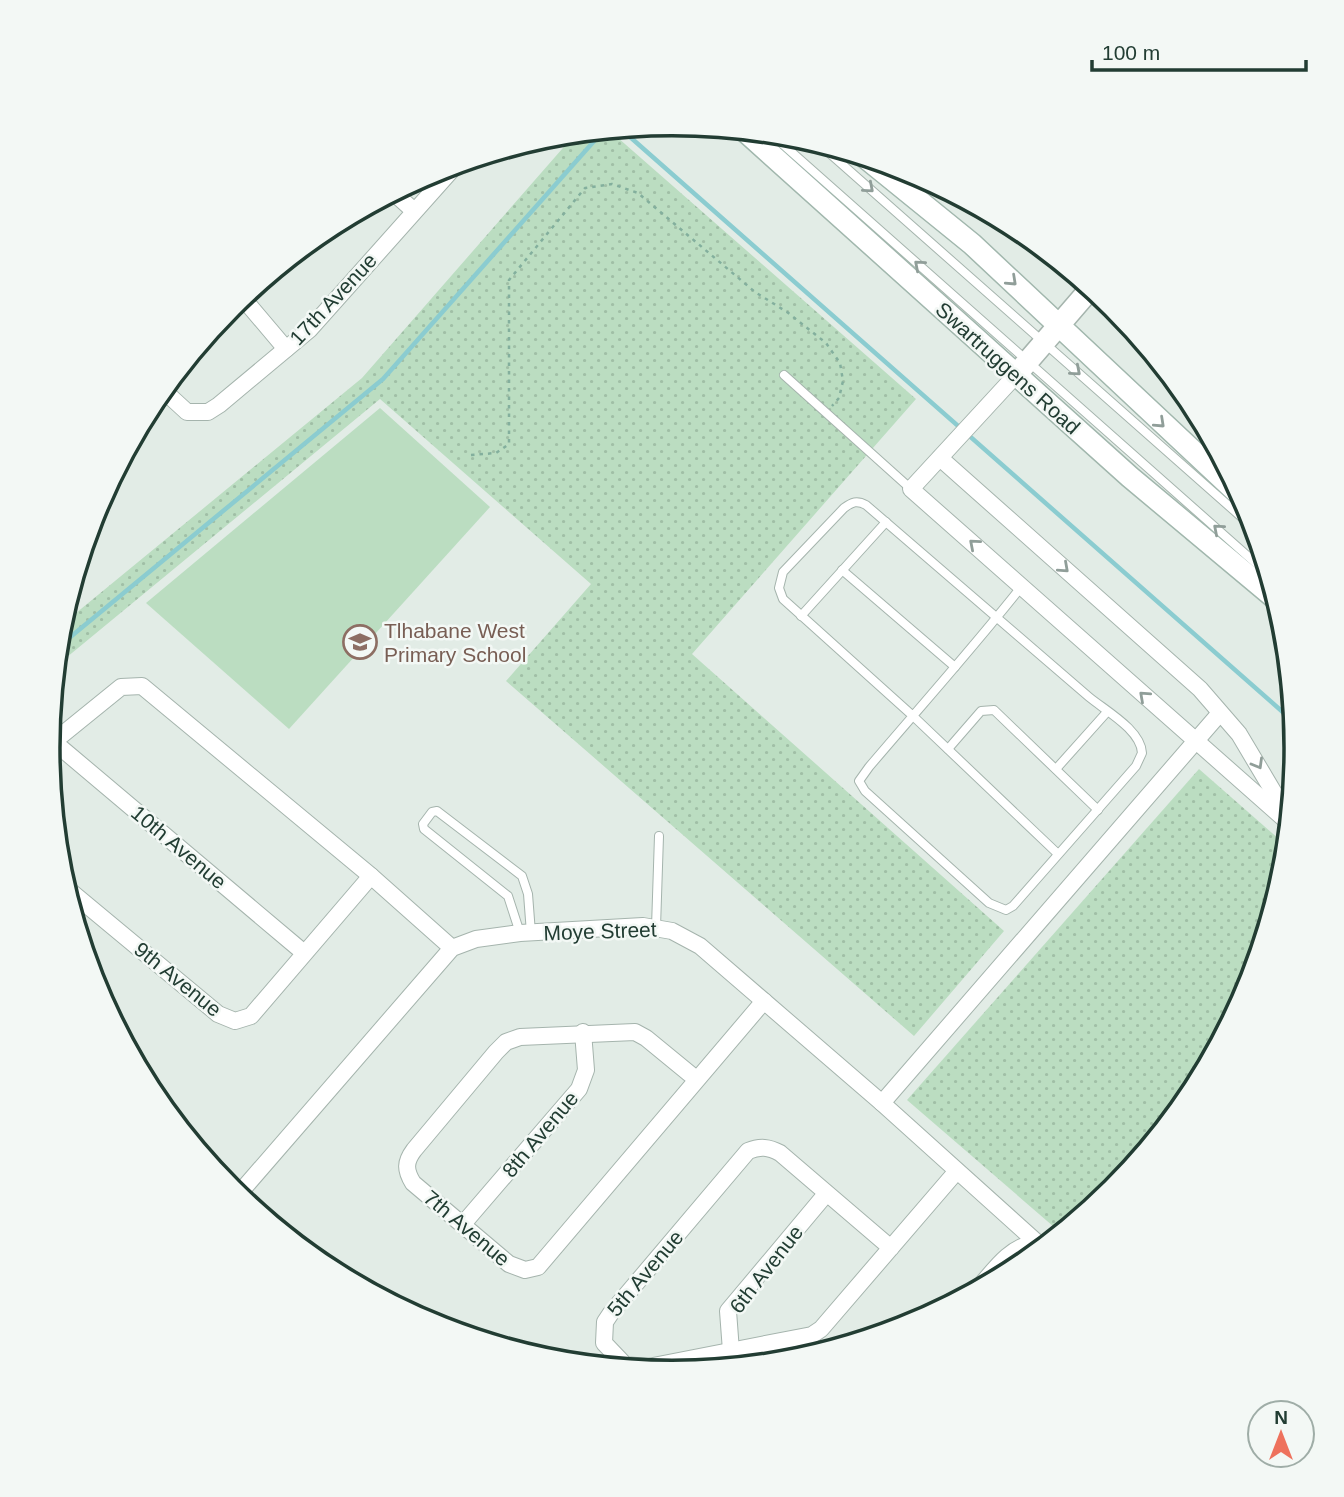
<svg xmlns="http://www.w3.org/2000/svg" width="1344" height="1497" viewBox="0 0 1344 1497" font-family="Helvetica,sans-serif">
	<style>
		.grass { fill: url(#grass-dots) }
		.pitch { fill: #bbddc1 }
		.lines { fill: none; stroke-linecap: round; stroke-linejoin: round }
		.stream { stroke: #8bccd0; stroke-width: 4.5 }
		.service-casing { stroke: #a5b4ad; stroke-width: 10 }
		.minor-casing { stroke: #a5b4ad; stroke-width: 18 }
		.tertiary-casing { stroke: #a5b4ad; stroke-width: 24 }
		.secondary-casing { stroke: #a1b7ad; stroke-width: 24 }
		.path { stroke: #83af9d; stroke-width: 2.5; stroke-dasharray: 3.5 5; stroke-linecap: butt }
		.service { stroke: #fff; stroke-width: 8 }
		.minor { stroke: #fff; stroke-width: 16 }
		.tertiary { stroke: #fff; stroke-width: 21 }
		.secondary { stroke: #fff; stroke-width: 21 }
		.oneway { stroke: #909e99 }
		.labels { text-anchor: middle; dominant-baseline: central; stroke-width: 5; stroke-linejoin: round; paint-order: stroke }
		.street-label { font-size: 21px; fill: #223d33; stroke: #f3f8f5 }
		.education-label { font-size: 21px; fill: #785e54; stroke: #f3f8f5; text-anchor: start }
		.rim { fill: none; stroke: #223d33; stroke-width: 3.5 }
	</style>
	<defs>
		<pattern id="grass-dots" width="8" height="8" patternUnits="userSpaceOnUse" patternTransform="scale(1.75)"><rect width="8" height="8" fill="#bbddc1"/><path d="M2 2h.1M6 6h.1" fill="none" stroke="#a0bfa6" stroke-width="1.8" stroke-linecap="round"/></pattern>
	</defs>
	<rect width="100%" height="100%" fill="#e2ece6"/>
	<!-- grass -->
	<g class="grass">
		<path d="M609,130L916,399L692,654L1004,931L914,1036L506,681L591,584L380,399L55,667L59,627L362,378L576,133Z"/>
		<path d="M1199,769L1287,846L1285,871L1249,988L1191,1096L1113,1191L1061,1233L907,1100Z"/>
	</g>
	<!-- pitch -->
	<path class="pitch" d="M380,408L490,507L289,729L146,603Z"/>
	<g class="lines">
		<!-- stream -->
		<g class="stream">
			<path d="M621,129L1294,722"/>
			<path d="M57,648L383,379L603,131"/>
		</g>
		<!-- service casing -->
		<g class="service-casing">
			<g id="service">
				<path d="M770,133L1269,575"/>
				<path d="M818,143L1255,529"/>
				<path d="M784,375L911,489"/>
				<path d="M842,570L955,667"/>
				<path d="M1022,586C973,648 920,707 869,767L859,781L865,791L989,903L1006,910L1013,906L1136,766L1142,753C1141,730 1106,711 1089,697C1015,633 940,569 866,505C857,500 852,502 844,508L783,572L779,588L783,599L913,716L1058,854"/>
				<path d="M801,616L886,522"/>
				<path d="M948,749L981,711L994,710L1098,810"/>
				<path d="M1056,769L1107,712"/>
				<path d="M656,927L659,836"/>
				<path d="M520,933L508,896L424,829L423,824L432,812L437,811L522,876L528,894L531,933"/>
			</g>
		</g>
		<!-- minor casing -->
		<g class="minor-casing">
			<g id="minor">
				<path d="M393,192L413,210"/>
				<path d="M242,297L286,349"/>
				<path d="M1016,375L911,489L1289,823"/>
				<path d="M162,389L187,412H208L219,405L310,329L457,164"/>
				<path d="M940,458L1200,689L1239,734L1289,818"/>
				<path d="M54,742L303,952"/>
				<path d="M47,747L121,687L142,686L371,876L452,948"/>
				<path d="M64,886L218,1014L235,1021L251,1016L371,876"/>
				<path d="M696,1079L646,1038L635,1032L520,1037L506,1042L496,1052L414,1150C405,1162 405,1170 413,1183L509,1264L525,1270L538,1267L764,1001"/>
				<path d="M882,1103L1220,713"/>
				<path d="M237,1196L452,948L476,939L520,933L643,926L672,931L700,946L882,1103L1043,1248"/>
				<path d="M463,1224L579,1089L586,1070L583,1032"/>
				<path d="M891,1248L780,1153C769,1147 760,1146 748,1151L611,1313L605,1322L604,1343L625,1365L648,1367L812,1335L821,1329L956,1172"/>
				<path d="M977,1290C995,1269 1008,1248 1036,1242"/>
				<path d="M731,1351L728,1311L826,1194"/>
			</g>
		</g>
		<!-- tertiary casing -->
		<g class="tertiary-casing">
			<path id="tertiary" d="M1016,375L1091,288"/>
		</g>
		<!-- secondary casing -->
		<g class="secondary-casing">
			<g id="secondary">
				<path d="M745,131L1130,477L1276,599"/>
				<path d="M866,158L972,244L1243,498"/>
			</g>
		</g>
		<!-- path -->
		<path class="path" d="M471,455L496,453L509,444V280L585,188L612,184L638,193L755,292L787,312L826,343L840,363L843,381L839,398L832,406"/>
		<!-- service -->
		<use href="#service" class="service"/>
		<!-- minor -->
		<use href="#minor" class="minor"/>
		<!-- tertiary -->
		<use href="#tertiary" class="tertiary"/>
		<!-- secondary -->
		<use href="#secondary" class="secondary"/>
	</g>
	<!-- one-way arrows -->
	<defs><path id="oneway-chevron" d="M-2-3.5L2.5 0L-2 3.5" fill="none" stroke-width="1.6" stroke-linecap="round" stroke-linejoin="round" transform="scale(1.75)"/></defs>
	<g class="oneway">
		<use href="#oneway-chevron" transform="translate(869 188) rotate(41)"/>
		<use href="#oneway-chevron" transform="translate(919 265) rotate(-139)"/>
		<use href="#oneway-chevron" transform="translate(1012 281) rotate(43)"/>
		<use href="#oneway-chevron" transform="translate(1076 371) rotate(41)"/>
		<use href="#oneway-chevron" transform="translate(1160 423) rotate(43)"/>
		<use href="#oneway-chevron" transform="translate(1218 529) rotate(-139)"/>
		<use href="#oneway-chevron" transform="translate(974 544) rotate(-139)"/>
		<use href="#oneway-chevron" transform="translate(1064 568) rotate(42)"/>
		<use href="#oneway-chevron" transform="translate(1144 696) rotate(-138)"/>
		<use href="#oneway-chevron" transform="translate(1258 764) rotate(60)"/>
	</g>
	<!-- icons -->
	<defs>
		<g id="school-ring" transform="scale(1.75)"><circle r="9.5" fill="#f3f8f5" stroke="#8d6e63" stroke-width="1.5"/><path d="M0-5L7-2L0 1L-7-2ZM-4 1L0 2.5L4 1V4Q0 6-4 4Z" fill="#8d6e63"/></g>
	</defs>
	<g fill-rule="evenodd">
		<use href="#school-ring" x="360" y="642"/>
	</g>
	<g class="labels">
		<!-- street labels -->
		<g class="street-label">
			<text transform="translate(333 299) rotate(-47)">17th Avenue</text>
			<text transform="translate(1008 368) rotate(42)">Swartruggens Road</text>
			<text transform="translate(179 847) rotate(40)">10th Avenue</text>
			<text transform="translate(600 931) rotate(-2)">Moye Street</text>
			<text transform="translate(178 979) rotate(39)">9th Avenue</text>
			<text transform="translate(540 1134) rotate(-50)">8th Avenue</text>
			<text transform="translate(467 1228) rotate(40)">7th Avenue</text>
			<text transform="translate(766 1269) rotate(-52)">6th Avenue</text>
			<text transform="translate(645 1273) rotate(-50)">5th Avenue</text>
		</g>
		<!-- education labels -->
		<g class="education-label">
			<text x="384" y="630">Tlhabane West<tspan x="384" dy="24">Primary School</tspan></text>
		</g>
	</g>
	<!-- crop -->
	<path d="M0 0H1344V1497H0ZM60 748a612 612 0 1 1 1224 0a612 612 0 1 1-1224 0Z" fill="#f3f8f5" fill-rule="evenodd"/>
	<path class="rim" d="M60 748a612 612 0 1 1 1224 0a612 612 0 1 1-1224 0Z"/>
	<!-- north arrow -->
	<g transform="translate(1281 1434)"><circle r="33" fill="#f3f8f5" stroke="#9fada7" stroke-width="2"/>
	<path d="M0-5L12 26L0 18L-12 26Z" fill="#ee725d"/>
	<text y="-10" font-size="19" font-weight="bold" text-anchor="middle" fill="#223d33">N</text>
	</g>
	<!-- scale -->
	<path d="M1092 60v10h214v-10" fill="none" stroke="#223d33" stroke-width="3.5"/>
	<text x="1102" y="60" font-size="21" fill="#223d33" stroke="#f3f8f5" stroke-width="5" paint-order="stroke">100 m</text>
</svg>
